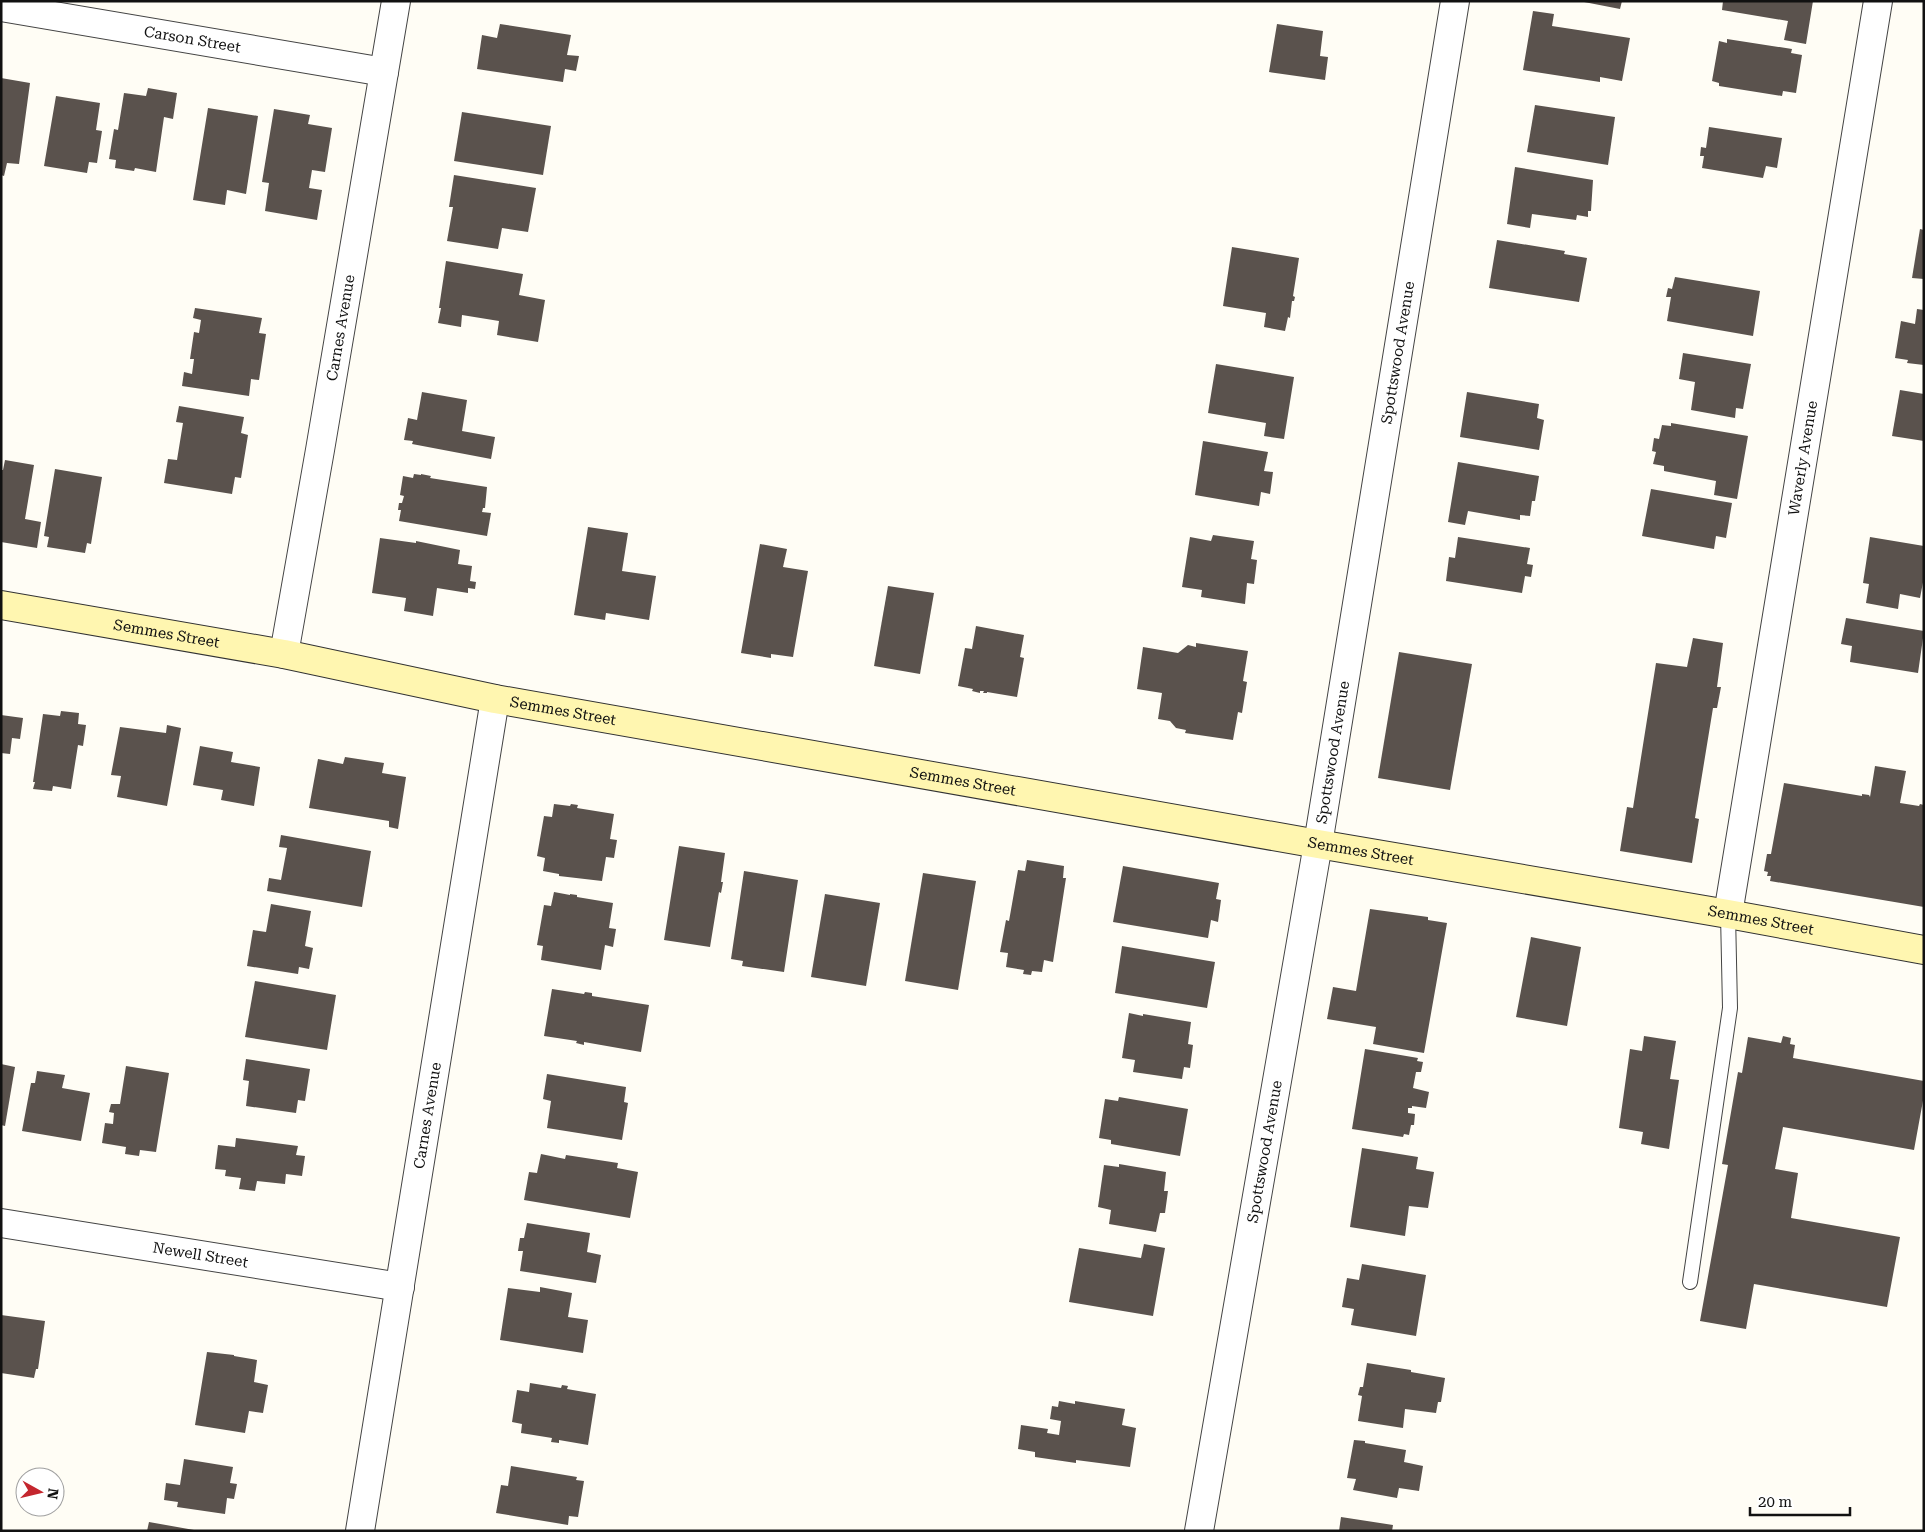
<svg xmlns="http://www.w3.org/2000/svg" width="1925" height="1532" viewBox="0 0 1925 1532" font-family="'Roboto Serif',serif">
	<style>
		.building { fill: #5a524d }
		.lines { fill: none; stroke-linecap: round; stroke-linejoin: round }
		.service-casing { stroke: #444; stroke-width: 16 }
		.minor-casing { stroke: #444; stroke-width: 30 }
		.tertiary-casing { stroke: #444; stroke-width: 30 }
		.secondary-casing { stroke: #333; stroke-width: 30 }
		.service { stroke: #fff; stroke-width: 14 }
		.minor { stroke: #fff; stroke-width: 28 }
		.tertiary { stroke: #fff; stroke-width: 28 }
		.secondary { stroke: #fff6b0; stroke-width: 28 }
		.labels { text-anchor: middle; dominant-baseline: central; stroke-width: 5; stroke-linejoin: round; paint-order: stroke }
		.street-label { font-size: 15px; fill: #111; stroke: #fff }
	</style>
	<rect width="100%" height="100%" fill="#fffdf5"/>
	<!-- building -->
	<g class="building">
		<path d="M1579,1H1622L1620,9Z"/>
		<path d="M1723,1H1813L1806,44L1784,40L1788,21L1722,10Z"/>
		<path d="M1533,11L1554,14L1552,26L1630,38L1622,81L1600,77V82L1523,70Z"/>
		<path d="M500,24L571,35L567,55L579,56L576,71L565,69L563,82L477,69L482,35L497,38Z"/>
		<path d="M1277,24L1323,31L1320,56L1328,57L1325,80L1269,72Z"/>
		<path d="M1727,39L1792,49L1791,53L1802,55L1796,93L1783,91L1782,96L1719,86V83L1712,81L1719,41L1727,43Z"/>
		<path d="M1,78L30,83L19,164L7,163L4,176L1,175Z"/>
		<path d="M148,88L177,93L173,119L164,117L156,172L135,168L134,171L115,168L116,160L109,159L114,129L118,130L124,93L146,96Z"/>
		<path d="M56,96L100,103L96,130L102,131L97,163L89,162L87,173L44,166Z"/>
		<path d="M1535,105L1615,117L1608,165L1527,152Z"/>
		<path d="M208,108L258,116L246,194L227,190L225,205L193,200Z"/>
		<path d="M274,109L310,115L308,124L332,128L325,172L312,170L309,188L322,190L317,220L265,211L269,183L262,182Z"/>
		<path d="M462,112L551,126L543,175L454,161Z"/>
		<path d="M1709,127L1782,138L1777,168L1766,166L1763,178L1702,168L1704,156H1700L1701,147L1706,148Z"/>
		<path d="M1515,167L1593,180L1591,211H1588V217L1577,215L1576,220L1532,214L1530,228L1507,224Z"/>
		<path d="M454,175L536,188L528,232L502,228L498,249L447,241L453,207H449Z"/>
		<path d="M1920,229L1924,230V279L1912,278Z"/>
		<path d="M1497,240L1565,251L1564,254L1587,258L1579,302L1489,288Z"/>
		<path d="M1232,247L1299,258L1293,296L1295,297L1294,301H1292L1290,318L1288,317L1285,331L1264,327L1266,313L1223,306Z"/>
		<path d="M446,261L523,274L519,295L545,300L538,342L497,335L499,321L462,315L461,327L438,323L441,308H439Z"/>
		<path d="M1675,277L1760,291L1753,336L1667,321L1671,297H1666L1668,288L1672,289Z"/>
		<path d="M195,308L262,318L259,333L266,334L259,380L251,379L249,396L182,386L184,372L192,374L194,359H190L194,332L199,333L201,320L193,318Z"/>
		<path d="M1917,309L1924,310V365L1907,363L1908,360L1895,358L1901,321L1915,324Z"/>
		<path d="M1683,353L1751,364L1743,409L1736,408L1735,418L1691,410L1695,382L1679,379Z"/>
		<path d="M1216,364L1294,377L1284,439L1264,436L1266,423L1208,413Z"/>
		<path d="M1900,390L1924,394V441L1892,436Z"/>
		<path d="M422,392L467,400L462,431L495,437L491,459L412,444L413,441L404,440L408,418L417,420Z"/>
		<path d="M1467,392L1539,404L1537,418L1544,420L1539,450L1460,437Z"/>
		<path d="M179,406L244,417L241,433L248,435L241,478L235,477L232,494L164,483L168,459L177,460L183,423L176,422Z"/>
		<path d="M1671,423L1748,436L1737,499L1714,495L1716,481L1664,471V466L1653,464L1656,452L1652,451L1654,438L1659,439L1662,425L1671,426Z"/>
		<path d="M1203,441L1268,452L1264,471L1273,472L1270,494L1261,492L1259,506L1195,495Z"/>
		<path d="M5,460L34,465L25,519L41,522L37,548L1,542V470H3Z"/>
		<path d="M1458,462L1539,476L1535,501H1532L1530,516L1520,515V520L1468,511L1465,525L1448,522Z"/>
		<path d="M55,469L102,477L91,544L87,543L85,553L47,547L49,537L44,536Z"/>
		<path d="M414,474L421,475V474L431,476L430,478L487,487L485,508H483L482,512L491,513L487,536L399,521L401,510H398L399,503H402L404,496L400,495L403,476L413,478Z"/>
		<path d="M1651,489L1732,503L1726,538L1716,536L1714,549L1642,536Z"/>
		<path d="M588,527L628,533L622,571L656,576L649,620L606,613L605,620L574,615Z"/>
		<path d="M1213,535L1254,541L1251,559L1257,560L1254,584L1247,583L1245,604L1201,597L1202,590L1182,587L1190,537L1211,541Z"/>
		<path d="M1458,537L1530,548L1527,564L1533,565L1531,577L1525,576L1522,593L1446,581L1449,557L1455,558Z"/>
		<path d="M1870,537L1924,546V577L1920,598L1900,594L1898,609L1866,603L1869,584L1863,583Z"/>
		<path d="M380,538L416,543V541L460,550L458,564L472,566L470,581L476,582L475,589L468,588V593L437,588L433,616L404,611L406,598L372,593Z"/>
		<path d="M760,544L787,549L783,567L808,571L793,657L771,654V658L741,653Z"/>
		<path d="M888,586L934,593L920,674L874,666Z"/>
		<path d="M1846,618L1924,631L1918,673L1850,662L1852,646L1841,644Z"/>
		<path d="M976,626L1024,635L1020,657L1024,658L1017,697L987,692V693H983L984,691H980V693L972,691L973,689L958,686L965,648L972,649Z"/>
		<path d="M1693,638L1723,643L1717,687H1721L1717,708H1713L1695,818L1699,819L1692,863L1620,851L1627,807L1633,808L1656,663L1687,667Z"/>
		<path d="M1196,643L1248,651L1243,681L1247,682L1242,713L1238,712L1233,740L1185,733L1186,730L1176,728L1170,721L1158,719L1162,693L1137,689L1143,647L1178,653L1188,645L1196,647Z"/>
		<path d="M1399,652L1472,664L1450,790L1378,778Z"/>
		<path d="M61,711L79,713L78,724L86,725L83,746L78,745L71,789L53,786L52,791L33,789L35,782H33L43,714L60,716Z"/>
		<path d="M1,715L23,718L20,739L12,738L10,754L1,753Z"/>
		<path d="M167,725L181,728L167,806L117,797L121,776L111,775L120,727L166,733Z"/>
		<path d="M200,746L233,752L231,762L260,767L254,806L221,800L223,790L193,785Z"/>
		<path d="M345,757L384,763L382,773L406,777L398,829L389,827V821L309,808L318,759L343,764Z"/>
		<path d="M1875,766L1906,771L1900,803L1919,806L1920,804L1924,805V907L1770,881L1771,876H1767L1768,872L1764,871L1767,854H1771L1784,783L1862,796V794L1869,795L1870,797Z"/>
		<path d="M554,804L570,806L571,804L578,805L577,808L614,814L610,839L617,840L614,858L606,857L602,881L559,876V874L543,871L545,858L537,856L544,816L552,817Z"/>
		<path d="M281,835L371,851L362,907L267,891L269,878L281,880L287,848L279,847Z"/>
		<path d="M679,846L725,853L721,882H723L721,893L719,892L710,947L664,940Z"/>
		<path d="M1027,860L1064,866L1063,878H1066L1053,962L1044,960L1042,972L1032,971L1031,975L1023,974L1024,970L1006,967L1008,953L1000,952L1006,920L1009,921L1018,870L1025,871Z"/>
		<path d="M1123,866L1219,883L1216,899L1221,900L1218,922L1211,920L1208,938L1113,922Z"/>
		<path d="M744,871L798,880L784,972L742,966L743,961L731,959Z"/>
		<path d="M923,873L976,881L958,990L905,981Z"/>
		<path d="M554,892L570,895V894L577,895V897L613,903L609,928L616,929L613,947L605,945L601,970L541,960L543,946L537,945L544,905L551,906Z"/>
		<path d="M825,894L880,903L866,986L811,977Z"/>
		<path d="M271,904L311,911L305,946L313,948L309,969L299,967L298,974L247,966L253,930L266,932Z"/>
		<path d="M1370,909L1428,917V920L1447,923L1424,1053L1373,1044L1376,1027L1327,1019L1333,987L1356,991Z"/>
		<path d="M1531,937L1581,947L1567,1026L1516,1017Z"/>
		<path d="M1122,946L1215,962L1207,1008L1115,993Z"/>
		<path d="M255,981L336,995L327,1050L245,1037Z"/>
		<path d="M552,989L584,994L585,992L592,993V996L649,1005L641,1052L584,1042V1045L576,1043L577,1041L544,1036Z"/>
		<path d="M1129,1013L1143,1016V1014L1191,1022L1188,1044L1193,1045L1190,1068L1184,1067L1182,1079L1133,1072L1135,1060L1122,1058Z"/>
		<path d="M1644,1036L1676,1041L1670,1079L1679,1080L1669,1149L1641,1144L1643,1132L1619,1128L1630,1049L1642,1051Z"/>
		<path d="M1783,1036L1791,1038L1790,1044L1795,1045L1793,1058L1924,1081V1095L1914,1150L1783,1127L1775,1169L1798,1173L1791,1218L1900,1237L1887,1307L1754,1284L1746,1329L1700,1321L1728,1165L1722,1164L1738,1072L1742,1073L1748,1037L1781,1043Z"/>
		<path d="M1365,1049L1418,1058L1417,1061L1423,1062L1421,1072H1416L1413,1088L1429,1092L1426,1108L1412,1106V1108H1408V1113L1415,1114L1414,1125H1411L1409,1135L1404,1134L1403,1137L1352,1129Z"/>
		<path d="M246,1059L310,1069L305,1101L298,1100L296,1113L246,1106L249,1081L243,1080Z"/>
		<path d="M1,1064L15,1067L5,1126L1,1125Z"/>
		<path d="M126,1066L169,1073L156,1152L140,1150L139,1156L125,1154L126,1147L102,1143L105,1123L113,1124L114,1113L109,1112L111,1104H120Z"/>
		<path d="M37,1071L65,1075L62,1088L90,1093L81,1141L22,1131L31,1083H35Z"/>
		<path d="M547,1074L626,1087L624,1102L628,1103L622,1140L547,1128L551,1101L543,1099Z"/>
		<path d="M1119,1097L1188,1109L1180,1156L1111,1144V1140L1099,1138L1105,1099L1118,1101Z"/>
		<path d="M236,1138L298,1146L296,1155L305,1156L302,1176L286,1174L285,1184L257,1181L255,1191L239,1189L241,1178L225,1176L226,1170L215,1169L218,1145L235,1147Z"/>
		<path d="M1362,1148L1418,1157L1416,1169L1434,1172L1428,1208L1409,1206L1405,1236L1350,1227Z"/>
		<path d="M541,1154L565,1159L566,1155L618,1163L617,1168L638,1172L630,1218L524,1200L529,1172L537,1173Z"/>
		<path d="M1119,1164L1166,1172L1164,1191H1168L1165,1213H1160L1156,1232L1109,1224L1111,1210L1098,1207L1104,1165L1119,1167Z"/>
		<path d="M527,1223L590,1233L587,1252L601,1255L596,1283L520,1271L523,1251H518L520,1238H524Z"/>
		<path d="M1144,1244L1165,1248L1153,1316L1069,1302L1079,1248L1141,1258Z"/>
		<path d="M1362,1264L1426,1275L1416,1336L1351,1325L1354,1309L1342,1307L1347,1278L1359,1280Z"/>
		<path d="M540,1287L572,1293L568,1317L588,1320L583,1353L500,1340L508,1288L540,1292Z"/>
		<path d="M1,1315L45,1321L38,1369H36L34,1378L1,1373Z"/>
		<path d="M207,1352L234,1355V1356L257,1360L254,1382L268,1385L263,1413L249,1411L245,1433L195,1425Z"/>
		<path d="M1367,1363L1411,1370V1372L1445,1378L1441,1402H1438L1436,1413L1405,1409L1403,1428L1358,1421L1362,1396L1358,1395L1360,1387H1363Z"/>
		<path d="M530,1383L561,1388L562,1385L568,1386L567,1389L596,1394L588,1445L559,1440V1443L551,1442L552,1438L521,1433L522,1424L512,1422L517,1390L529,1392Z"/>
		<path d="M1059,1401L1075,1404V1401L1125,1409L1122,1425L1136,1428L1130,1467L1076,1460V1463L1035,1457V1452L1018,1449L1021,1425L1048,1429L1047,1433L1059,1435L1061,1421L1050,1419L1052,1406L1058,1407Z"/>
		<path d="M1354,1440L1365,1441V1443L1406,1450L1404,1462L1423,1466L1419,1491L1399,1488L1397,1498L1353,1490L1356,1479L1347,1478Z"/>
		<path d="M184,1459L233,1467L230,1483L237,1484L234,1499L227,1498L225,1514L177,1507L178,1502L164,1500L166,1483L180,1485Z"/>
		<path d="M511,1466L577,1477L576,1480L584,1481L578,1517L569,1516L568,1525L496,1513L501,1485L508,1486Z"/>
		<path d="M1341,1517L1393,1525L1392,1531H1339Z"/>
		<path d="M149,1522L194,1530V1531H147Z"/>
	</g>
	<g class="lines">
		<!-- service casing -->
		<g class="service-casing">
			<path id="service" d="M1690,1282L1730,1008L1728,914"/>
		</g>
		<!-- minor casing -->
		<g class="minor-casing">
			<g id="minor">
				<path id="s1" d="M1,7L384,72"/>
				<path id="s2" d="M284,654L320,450L396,1"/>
				<path id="s3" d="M1728,914L1878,1"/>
				<path id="s4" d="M1,1223L400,1287"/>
				<path id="s5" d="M360,1531L495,699"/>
			</g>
		</g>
		<!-- tertiary casing -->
		<g class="tertiary-casing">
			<g id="tertiary">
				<path id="s6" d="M1199,1531L1318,844L1455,1"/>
			</g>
		</g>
		<!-- secondary casing -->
		<g class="secondary-casing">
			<g id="secondary">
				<path id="s7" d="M1,605L284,654L495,699L1318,844L1728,914L1924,950"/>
			</g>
		</g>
		<!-- service -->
		<use href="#service" class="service"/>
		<!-- minor -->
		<use href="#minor" class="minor"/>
		<!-- tertiary -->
		<use href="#tertiary" class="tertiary"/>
		<!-- secondary -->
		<use href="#secondary" class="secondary"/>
	</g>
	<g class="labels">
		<!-- street labels -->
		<g class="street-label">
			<text stroke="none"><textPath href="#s1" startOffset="194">Carson Street</textPath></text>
			<text stroke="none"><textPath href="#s2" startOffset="331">Carnes Avenue</textPath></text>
			<text stroke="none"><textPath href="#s6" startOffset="1195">Spottswood Avenue</textPath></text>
			<text stroke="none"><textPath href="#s3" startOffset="462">Waverly Avenue</textPath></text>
			<text stroke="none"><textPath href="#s7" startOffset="168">Semmes Street</textPath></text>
			<text stroke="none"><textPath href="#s7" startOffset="572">Semmes Street</textPath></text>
			<text stroke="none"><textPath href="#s6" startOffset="790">Spottswood Avenue</textPath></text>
			<text stroke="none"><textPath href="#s7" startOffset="978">Semmes Street</textPath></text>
			<text stroke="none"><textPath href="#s7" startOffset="1382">Semmes Street</textPath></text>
			<text stroke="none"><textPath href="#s7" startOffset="1788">Semmes Street</textPath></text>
			<text stroke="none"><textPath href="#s5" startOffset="421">Carnes Avenue</textPath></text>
			<text stroke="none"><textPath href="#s6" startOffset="385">Spottswood Avenue</textPath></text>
			<text stroke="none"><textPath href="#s4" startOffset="202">Newell Street</textPath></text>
		</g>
	</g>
	<!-- border -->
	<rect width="1925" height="1532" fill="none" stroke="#111111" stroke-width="5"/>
	<!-- north arrow -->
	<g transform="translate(40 1492) rotate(98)"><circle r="24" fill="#ffffff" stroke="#a0a0a0"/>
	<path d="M0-4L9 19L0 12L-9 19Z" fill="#c4262e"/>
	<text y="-8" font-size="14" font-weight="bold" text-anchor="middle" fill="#111111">N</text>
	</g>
	<!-- scale -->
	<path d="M1750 1507v8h100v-8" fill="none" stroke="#111111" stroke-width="2.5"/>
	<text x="1758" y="1507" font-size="15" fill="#111111" stroke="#ffffff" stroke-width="4" paint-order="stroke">20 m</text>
</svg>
